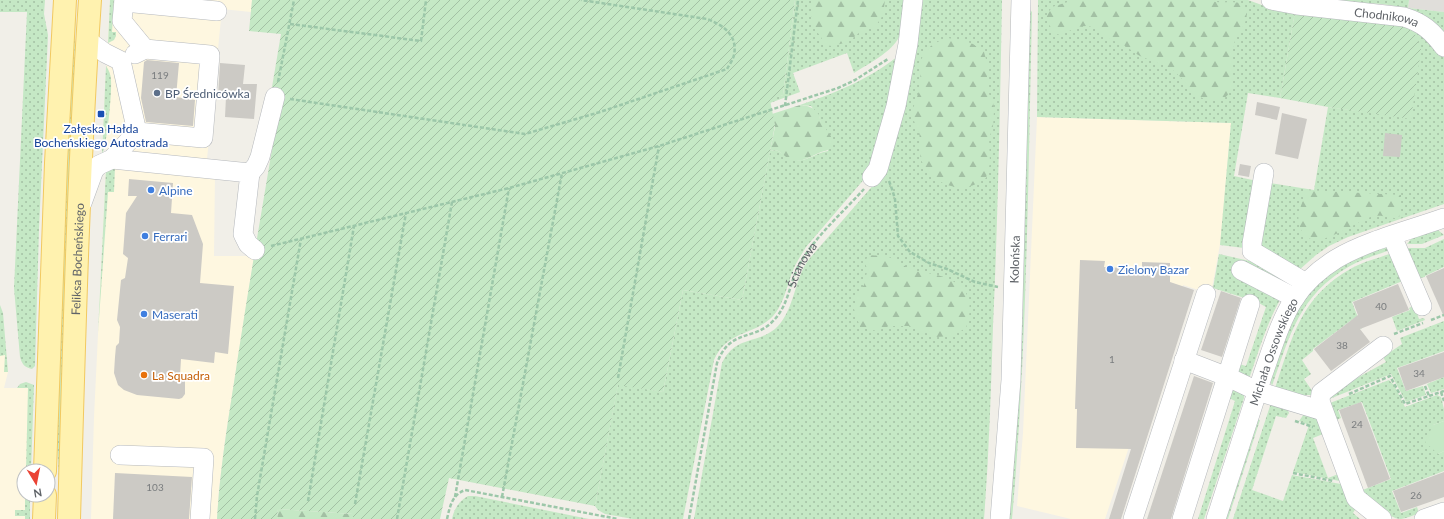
<svg xmlns="http://www.w3.org/2000/svg" width="1444" height="519" viewBox="0 0 1444 519" font-family="Lato,sans-serif">
	<style>
		.commercial { fill: #fef7e0 }
		.industrial { fill: #e0deda }
		.grass { fill: url(#grass-dots) }
		.forest { fill: url(#forest-firs) }
		.park { fill: #c5e8c5 }
		.garden { fill: url(#garden-furrows) }
		.building { fill: #cccac5 }
		.lines { fill: none; stroke-linecap: round; stroke-linejoin: round }
		.minor-casing { stroke: #b5b8bc; stroke-width: 20 }
		.major-casing { stroke: #f2c960; stroke-width: 24 }
		.path { stroke: #9cc7a9; stroke-width: 2.5; stroke-dasharray: 4 2; stroke-linecap: butt }
		.minor { stroke: #fff; stroke-width: 19 }
		.major { stroke: #fff2af; stroke-width: 22 }
		.service-dot { fill: #5c6f8a; stroke: #fff; stroke-width: 1.5 }
		.transit-dot { fill: #1a4fb4; stroke: #fff; stroke-width: 1.5 }
		.shop-dot { fill: #3f7fe0; stroke: #fff; stroke-width: 1.5 }
		.food-dot { fill: #e8710a; stroke: #fff; stroke-width: 1.5 }
		.labels { text-anchor: middle; dominant-baseline: central; stroke-width: 3.5; stroke-linejoin: round; paint-order: stroke }
		.number-label { font-size: 10px; fill: #7a7d7f }
		.street-label { font-size: 12px; fill: #5f6368; stroke: #fff }
		.service-label { font-size: 12px; fill: #4e5e75; stroke: #fff; text-anchor: start }
		.transit-label { font-size: 12px; fill: #164399; stroke: #fff }
		.shop-label { font-size: 12px; fill: #366cbe; stroke: #fff; text-anchor: start }
		.food-label { font-size: 12px; fill: #c56008; stroke: #fff; text-anchor: start }
	</style>
	<defs>
		<pattern id="grass-dots" width="8" height="8" patternUnits="userSpaceOnUse"><rect width="8" height="8" fill="#c5e8c5"/><path d="M2 2h.1M6 6h.1" fill="none" stroke="#a3c0a4" stroke-width="1.8" stroke-linecap="round"/></pattern>
		<pattern id="forest-firs" width="22" height="20" patternUnits="userSpaceOnUse"><rect width="22" height="20" fill="#c5e8c5"/><path d="M5 1l3.5 6h-7zM16 11l3.5 6h-7z" fill="#a3c0a4"/></pattern>
		<pattern id="garden-furrows" width="10" height="10" patternUnits="userSpaceOnUse"><rect width="10" height="10" fill="#c5e8c5"/><path d="M-1 1l2-2M0 10L10 0M9 11l2-2" fill="none" stroke="#a3c0a4"/></pattern>
	</defs>
	<rect width="100%" height="100%" fill="#f1efe8"/>
	<!-- commercial -->
	<g class="commercial">
		<path d="M110,0H252L251,12L222,9L207,159L102,149Z"/>
		<path d="M1037,117L1231,123L1221,239L1211,294L1183,285L1105,519H1071L1017,506L1023,433Z"/>
		<path d="M115,166L215,174L214,256H254L225,440L219,488L217,519H91L94,417L106,169Z"/>
		<path d="M5,342L8,372L4,388H28V471H24V495H26L25,519H0V343Z"/>
	</g>
	<!-- industrial -->
	<path class="industrial" d="M1409,0H1444V12L1408,8Z"/>
	<!-- grass -->
	<g class="grass">
		<path d="M0,0H45L44,14L48,35L39,229L35,366L32,369C24,367 22,364 20,357L14,288L27,12H0Z"/>
		<path d="M72,0H76L69,268L59,486L56,410Z"/>
		<path d="M110,0H114L112,32H116V36L114,40L108,43Z"/>
		<path d="M795,0H906C904,9 903,29 899,37C892,52 868,64 854,73L847,53L793,73L800,92L770,103V99L783,95Z"/>
		<path d="M921,0H1002C1000,109 998,217 993,326C991,390 989,455 984,519H694L722,363C735,336 756,344 775,329C791,315 794,289 802,271C804,266 807,262 810,258L875,183Z"/>
		<path d="M1038,0H1248L1270,8L1295,12L1280,98L1248,93L1234,176L1257,181L1244,248L1220,245L1231,123L1037,117Z"/>
		<path d="M1319,0H1409L1408,8L1444,12V36L1417,12L1408,8L1382,4Z"/>
		<path d="M1030,10L1032,12C1028,181 1027,351 1012,519H1009Z"/>
		<path d="M1411,23L1444,53V204L1348,237L1329,246L1316,255L1298,271L1259,249L1270,183L1314,190L1328,107L1411,118Z"/>
		<path d="M903,52L866,177L806,247C802,254 797,261 794,268C787,284 784,307 770,319C750,336 727,331 714,360L683,519H633L605,514L598,510L595,506L618,384L663,392L683,290L742,300L770,151L776,150C783,153 788,159 796,160C806,162 818,152 828,151L819,116L811,106L800,105C838,92 872,78 903,52Z"/>
		<path d="M106,66C109,70 111,75 111,80C112,93 107,145 102,155Z"/>
		<path d="M115,166L114,192H108L98,333L106,169Z"/>
		<path d="M1438,230L1444,235L1422,244H1407L1412,238Z"/>
		<path d="M1444,239V267L1425,276V277L1420,278L1407,248H1425Z"/>
		<path d="M1384,248H1388L1390,250C1377,255 1362,259 1350,266C1299,295 1290,335 1272,386L1270,380C1279,355 1287,329 1300,306C1318,275 1352,259 1384,248Z"/>
		<path d="M1392,253L1405,280L1352,302L1362,328L1361,329L1353,319L1313,349V351L1302,360L1311,374L1304,379L1313,392L1311,395H1301L1275,388C1293,336 1300,297 1352,268C1365,261 1379,258 1392,253Z"/>
		<path d="M1219,254L1254,262L1290,284C1270,312 1261,344 1250,376L1247,378L1237,376L1239,364L1246,366L1266,307L1257,302L1213,288Z"/>
		<path d="M0,305L3,313L8,372H4L5,355L0,356Z"/>
		<path d="M1413,306L1415,307L1419,319L1424,318L1425,320L1397,331L1392,317L1410,310L1409,308Z"/>
		<path d="M1444,321V351L1397,368L1406,391L1423,386L1426,395L1406,402L1391,374L1327,400L1337,389L1386,362L1383,357L1402,344L1400,338Z"/>
		<path d="M1444,377V389L1431,393L1427,384Z"/>
		<path d="M1389,380L1394,385L1405,407L1437,395L1441,397L1444,409V421L1433,425L1438,454L1444,451V471L1392,491L1401,513L1417,507L1419,513C1414,515 1407,518 1401,519C1388,519 1369,499 1360,491L1391,479L1362,402L1338,410L1341,418L1334,421L1330,403Z"/>
		<path d="M26,382L34,385L31,471H26L28,388H17L20,384Z"/>
		<path d="M1234,389L1244,395V398L1204,519H1198L1235,401L1229,398L1228,395Z"/>
		<path d="M1271,403L1288,410L1289,413L1286,418L1276,416L1252,490L1283,501L1292,475L1346,485L1358,505L1353,513L1360,519H1233Z"/>
		<path d="M1304,414H1314L1328,432L1313,438L1328,478L1341,473L1345,482L1293,472L1309,425L1299,421Z"/>
		<path d="M1257,419L1260,420L1228,519H1225Z"/>
		<path d="M25,495H30V519H25V516H15V510H25Z"/>
		<path d="M468,496H475L589,519H452C454,509 459,501 468,496Z"/>
	</g>
	<!-- forest -->
	<g class="forest">
		<path d="M813,0H885L883,15L875,27L860,32L848,42L832,46L825,45L821,37L813,27L811,14Z"/>
		<path d="M1074,0H1209C1220,5 1232,0 1243,4C1254,19 1238,30 1234,44C1232,52 1231,61 1232,68C1232,77 1235,84 1230,92C1227,97 1221,101 1215,101C1192,101 1186,77 1168,67C1159,63 1149,60 1140,56C1133,52 1127,46 1119,43C1116,41 1112,41 1108,38C1101,34 1097,27 1088,26C1078,25 1068,32 1060,35L1054,33L1046,19L1048,13L1052,7Z"/>
		<path d="M947,38L961,40L973,44L984,52L987,63V90L993,102L994,110L993,126L989,139L990,163L986,178C982,180 979,183 976,184C956,194 931,181 922,162C918,152 921,142 919,132C917,127 914,122 913,118C911,108 918,97 920,88C922,78 918,67 922,58C927,46 936,42 947,38Z"/>
		<path d="M800,105C809,106 814,107 819,115C820,118 820,121 822,124C828,133 833,134 832,146C827,152 825,150 819,153C809,157 800,164 789,159C784,156 781,152 776,150L770,151L775,127L772,114Z"/>
		<path d="M1304,190L1401,195L1399,219C1392,218 1382,215 1375,216C1355,219 1307,263 1299,223C1296,211 1305,202 1304,190Z"/>
		<path d="M869,255C876,256 884,255 891,258C899,262 907,268 915,271C922,273 930,273 937,275C966,283 976,298 966,328L952,336L936,337L909,326H889L877,331L860,327L854,309L856,296L864,285L867,272L865,261Z"/>
		<path d="M278,509L353,514V519H277Z"/>
	</g>
	<!-- park -->
	<path class="park" d="M1444,421V451L1438,454L1425,442L1433,425Z"/>
	<!-- garden -->
	<g class="garden">
		<path d="M252,0H795L783,95L770,100L775,125L742,300L683,290L663,392L618,385L595,506L449,478L440,519H353V514L278,509L277,519H217C220,464 230,410 238,356C251,271 266,186 280,102L271,93L281,34L249,31Z"/>
		<path d="M1295,12L1411,23L1421,50L1411,119L1328,107L1280,98Z"/>
	</g>
	<!-- building -->
	<g class="building">
		<path d="M147,60L179,63L176,97L195,100L193,126L146,122L141,98L144,62Z"/>
		<path d="M220,63L245,65L243,84H257L254,119L225,117L226,97L218,96Z"/>
		<path d="M1257,102L1280,107L1277,120L1255,115Z"/>
		<path d="M1282,113L1307,119L1298,159L1275,154Z"/>
		<path d="M1385,133L1402,135L1400,157L1383,156Z"/>
		<path d="M1240,164L1251,166L1249,177L1238,175Z"/>
		<path d="M129,179L173,183L171,213L192,215L203,244L200,283L234,286L228,354L215,352L214,363L181,359L180,376L185,380V394L182,398L179,399L137,395L124,390L118,385L114,373L115,357L116,346L119,343L120,327L117,320L121,280L125,278L128,258L123,254L126,213L137,196H128Z"/>
		<path d="M1080,260L1105,261L1104,267L1142,269V262L1170,263V282L1194,290L1121,519H1109L1131,449L1076,448L1077,409H1075Z"/>
		<path d="M1444,268V317L1426,276Z"/>
		<path d="M1398,284L1409,310L1360,329L1370,342L1331,371L1314,349L1358,315L1353,302Z"/>
		<path d="M1221,291L1241,298L1222,357L1201,350Z"/>
		<path d="M1444,352V377L1406,391L1398,368Z"/>
		<path d="M1194,376L1213,383L1171,519H1147Z"/>
		<path d="M1361,402L1390,479L1368,488L1339,410Z"/>
		<path d="M1444,472V497L1401,512L1393,491Z"/>
		<path d="M115,473L192,477L189,519H113Z"/>
	</g>
	<g class="lines">
		<!-- minor casing -->
		<g class="minor-casing">
			<g id="minor">
				<path d="M124,0L122,21L145,49L135,54"/>
				<path id="s2" d="M1271,0L1297,5L1404,17C1423,23 1432,31 1444,47"/>
				<path d="M124,2L217,11"/>
				<path d="M137,132L203,138L210,55L145,49"/>
				<path d="M112,159L250,173L243,234L248,244L255,250"/>
				<path d="M250,173L256,166L260,157L275,97"/>
				<path d="M1264,173L1252,243V251L1306,283"/>
				<path d="M872,177L878,169L896,106L908,44L913,0"/>
				<path d="M82,203L94,170L99,165L112,159L137,132L121,61L105,53L87,40"/>
				<path d="M1392,236L1422,306"/>
				<path d="M1241,270L1295,298"/>
				<path d="M1184,360L1228,377L1257,391L1323,411"/>
				<path d="M120,455L204,458L200,519"/>
				<path id="s3" d="M1000,519L1011,380L1021,0"/>
				<path d="M1133,519L1206,294"/>
				<path d="M1182,519L1250,304"/>
				<path id="s4" d="M1216,519C1232,471 1247,422 1263,374C1272,349 1280,321 1294,299C1304,283 1320,269 1336,259C1366,241 1410,230 1444,218"/>
				<path d="M1382,519L1356,498L1320,401L1321,393L1383,346"/>
				<path d="M1424,519L1444,512"/>
			</g>
		</g>
		<!-- major casing -->
		<g class="major-casing">
			<g id="major">
				<path d="M45,471L56,163L65,0"/>
				<path d="M44,519L45,495"/>
				<path id="s5" d="M69,519C74,346 78,173 90,0"/>
			</g>
		</g>
		<!-- path -->
		<g class="path">
			<path d="M290,24L421,41L426,0"/>
			<path d="M278,82L294,0"/>
			<path d="M290,99L525,134L600,112L727,69C729,65 733,60 734,55C738,35 723,25 707,19L581,0"/>
			<path d="M785,106L798,0"/>
			<path d="M889,181L892,189L895,199L898,236L910,252L929,263L947,269L975,282L998,287"/>
			<path d="M271,246L509,188L659,146L838,88L855,80L888,59"/>
			<path d="M1431,320L1444,315"/>
			<path d="M1394,334L1423,323"/>
			<path d="M618,378L659,146"/>
			<path d="M1425,386L1429,396"/>
			<path d="M1441,392L1444,401"/>
			<path d="M1349,394L1390,376L1405,404L1444,391"/>
			<path d="M1295,421L1313,427"/>
			<path d="M1293,473L1333,481"/>
			<path d="M455,497L509,188"/>
			<path d="M502,497L562,173"/>
			<path d="M308,501L354,226"/>
			<path d="M355,504L406,213"/>
			<path d="M255,519L257,496L301,239"/>
			<path d="M397,519L452,202"/>
			<path d="M447,519C450,506 452,495 465,490L618,519"/>
			<path id="s1" d="M689,519L717,363C730,329 751,341 771,323C789,307 789,283 800,263C816,236 843,212 864,189"/>
		</g>
		<!-- minor -->
		<use href="#minor" class="minor"/>
		<!-- major -->
		<use href="#major" class="major"/>
	</g>
	<!-- markers -->
	<circle class="service-dot" cx="157" cy="93" r="4"/>
	<rect class="transit-dot" x="97" y="110" width="8" height="8" rx="2"/>
	<g class="shop-dot">
		<circle cx="151" cy="190" r="4"/>
		<circle cx="145" cy="236" r="4"/>
		<circle cx="1110" cy="269" r="4"/>
		<circle cx="144" cy="314" r="4"/>
	</g>
	<circle class="food-dot" cx="144" cy="375" r="4"/>
	<g class="labels">
		<!-- number labels -->
		<g class="number-label">
			<text x="160" y="75">119</text>
			<text x="1381" y="306">40</text>
			<text x="1342" y="345">38</text>
			<text x="1112" y="359">1</text>
			<text x="1419" y="373">34</text>
			<text x="1357" y="424">24</text>
			<text x="155" y="487">103</text>
			<text x="1416" y="495">26</text>
		</g>
		<!-- street labels -->
		<g class="street-label">
			<text stroke="none"><textPath href="#s2" startOffset="117">Chodnikowa</textPath></text>
			<text stroke="none"><textPath href="#s5" startOffset="260">Feliksa Bocheńskiego</textPath></text>
			<text stroke="none"><textPath href="#s3" startOffset="260">Kolońska</textPath></text>
			<text stroke="none"><textPath href="#s1" startOffset="295">Ścianowa</textPath></text>
			<text stroke="none"><textPath href="#s4" startOffset="177">Michała Ossowskiego</textPath></text>
		</g>
		<!-- service labels -->
		<g class="service-label">
			<text x="165" y="93">BP Średnicówka</text>
		</g>
		<!-- transit labels -->
		<g class="transit-label">
			<text x="101" y="128">Załęska Hałda<tspan x="101" dy="14">Bocheńskiego Autostrada</tspan></text>
		</g>
		<!-- shop labels -->
		<g class="shop-label">
			<text x="159" y="190">Alpine</text>
			<text x="153" y="236">Ferrari</text>
			<text x="1118" y="269">Zielony Bazar</text>
			<text x="152" y="314">Maserati</text>
		</g>
		<!-- food labels -->
		<g class="food-label">
			<text x="152" y="375">La Squadra</text>
		</g>
	</g>
	<!-- north arrow -->
	<g transform="translate(36 483) rotate(170)"><circle r="19" fill="#ffffff" stroke="#bfc1c3"/>
	<path d="M0-3L7 15L0 10L-7 15Z" fill="#ea4335"/>
	<text y="-6" font-size="11" font-weight="bold" text-anchor="middle" fill="#5f6368">N</text>
	</g>
</svg>
